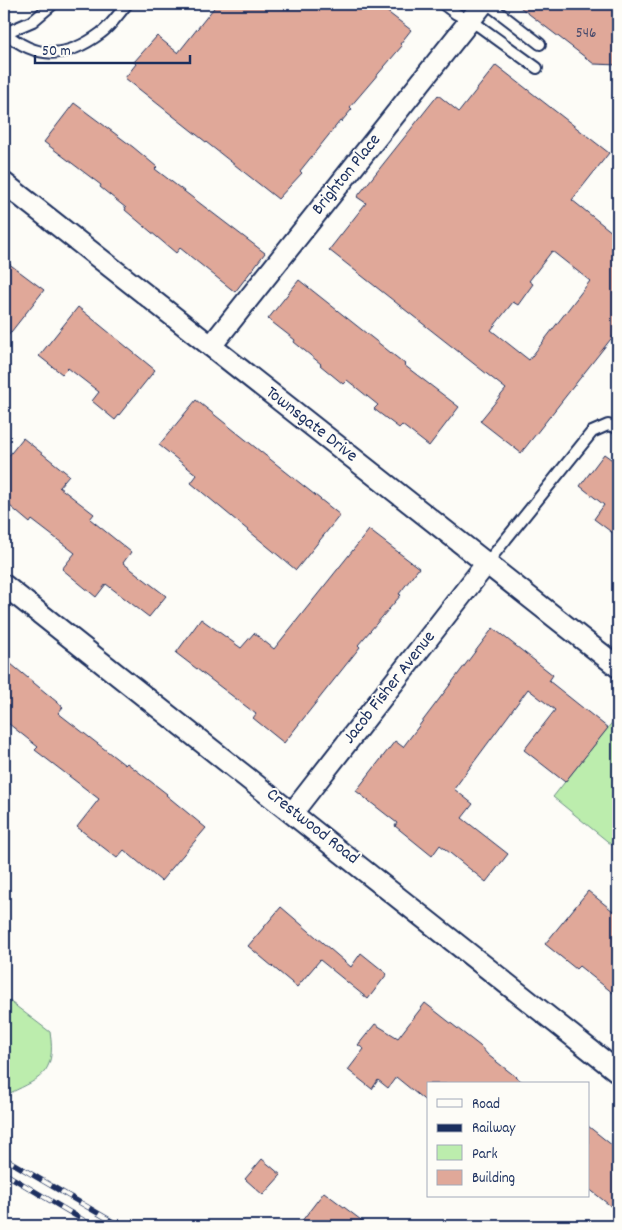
<svg xmlns="http://www.w3.org/2000/svg" width="622" height="1230" viewBox="0 0 622 1230" font-family="Dekko,sans-serif">
	<style>
		.green { fill: #bcedad; stroke: #6c8e86 }
		.building { fill: #e0a899; stroke: #1b2f5e; fill-rule: evenodd }
		.lines { fill: none; stroke-linecap: round; stroke-linejoin: round }
		.lane-casing { stroke: #1b2f5e; stroke-width: 14 }
		.street-casing { stroke: #1b2f5e; stroke-width: 24 }
		.lane { stroke: #fdfcf7; stroke-width: 10 }
		.street { stroke: #fdfcf7; stroke-width: 20 }
		.rail-casing { stroke: #1b2f5e; stroke-width: 5.5 }
		.rail { stroke: #fdfcf7; stroke-width: 4; stroke-dasharray: 11; stroke-linecap: butt }
		.labels { text-anchor: middle; dominant-baseline: central; stroke-width: 4; stroke-linejoin: round; paint-order: stroke }
		.number-label { font-size: 15px; fill: #4c4d6d }
		.street-label { font-size: 18px; fill: #1b2f5e; stroke: #fdfcf7 }
	</style>
	<rect width="100%" height="100%" fill="#fdfcf7"/>
	<filter id="ink" filterUnits="userSpaceOnUse"><feTurbulence type="fractalNoise" baseFrequency=".02" numOctaves="2"/><feDisplacementMap in="SourceGraphic" scale="10" xChannelSelector="R" yChannelSelector="G"/><feConvolveMatrix kernelMatrix="1 2 1 2 8 2 1 2 1" color-interpolation-filters="sRGB"/></filter>
	<g filter="url(#ink)">
		<!-- green -->
		<g class="green">
			<path d="M618,715V839L612,845L553,797Z"/>
			<path d="M4,997L50,1032C57,1076 38,1079 4,1096Z"/>
		</g>
		<!-- building -->
		<g class="building">
			<path d="M217,4H377L411,30L400,44L402,46L350,107L352,109L341,122L340,121L300,171L302,173L278,199L125,78L136,64L134,62L157,36L178,53Z"/>
			<path d="M516,4H618V65L594,64Z"/>
			<path d="M496,65L609,153L572,200L618,237V330L521,453L480,421L506,389L329,250L366,203L357,197L438,95L459,112ZM552,251L590,281L529,360L491,330L513,302L518,305L533,284L529,281Z"/>
			<path d="M74,103L133,147L157,167L155,169L265,253L235,292L180,248L176,253L125,210L126,208L100,187L101,185L44,142Z"/>
			<path d="M4,260L44,290L4,341Z"/>
			<path d="M299,280L405,364L404,365L459,407L429,446L402,425L399,428L374,409L378,405L347,380L343,384L320,365L321,364L294,342L295,340L268,319Z"/>
			<path d="M78,307L155,370L115,420L92,401L99,392L68,368L62,374L39,356Z"/>
			<path d="M196,400L340,515L296,570L191,483L197,475L159,445Z"/>
			<path d="M23,438L69,475L59,487L94,514L90,519L131,552L123,563L166,596L149,617L106,584L96,597L62,569L75,553L32,520L30,523L4,501V462Z"/>
			<path d="M604,454L618,464V537L594,519L604,505L580,486Z"/>
			<path d="M369,530L419,568L399,594L401,595L358,645L360,647L284,743L253,718L256,714L176,653L201,619L241,648L254,633L274,649Z"/>
			<path d="M493,628L553,675L549,681L608,728L565,782L524,750L555,710L528,689L454,789L473,804L462,818L508,854L486,882L440,845L432,856L395,826L397,823L356,791L395,741L403,747Z"/>
			<path d="M11,664L63,707L58,713L125,765L127,763L167,794L166,795L206,828L161,881L124,850L117,858L77,827L99,799L35,750L38,747L4,720V673Z"/>
			<path d="M588,891L618,915V997L579,966L576,969L545,944Z"/>
			<path d="M281,907L351,967L361,953L387,974L368,999L320,960L297,987L248,946Z"/>
			<path d="M425,1003L480,1046L488,1055L525,1084H428V1103L396,1077L388,1088L378,1080L372,1089L348,1070L364,1049L358,1045L375,1024L398,1038Z"/>
			<path d="M588,1126L618,1150V1212L588,1188Z"/>
			<path d="M262,1159L281,1175L263,1195L245,1179Z"/>
			<path d="M324,1192L369,1226H298Z"/>
		</g>
		<g class="lines">
			<!-- lane casing -->
			<g class="lane-casing">
				<g id="lane">
					<path d="M443,4L455,13L479,26L537,68"/>
					<path d="M488,4L540,44"/>
					<path d="M4,32C37,60 66,59 101,33C111,26 119,13 127,4"/>
					<path d="M5,33L33,21L53,4"/>
					<path d="M486,564L592,432L608,425L618,428"/>
				</g>
			</g>
			<!-- street casing -->
			<g class="street-casing">
				<g id="street">
					<path d="M4,183L618,667"/>
					<path d="M211,346L483,4"/>
					<path d="M4,585L618,1072"/>
					<path d="M293,812L486,564"/>
				</g>
			</g>
			<!-- lane -->
			<use href="#lane" class="lane"/>
			<!-- street -->
			<use href="#street" class="street"/>
			<!-- rail casing -->
			<g class="rail-casing">
				<g id="rail">
					<path d="M4,1158L120,1226"/>
					<path d="M4,1173L93,1226"/>
				</g>
			</g>
			<!-- rail -->
			<use href="#rail" class="rail"/>
		</g>
	</g>
	<g class="labels">
		<!-- number labels -->
		<g class="number-label">
			<text x="586" y="34">546</text>
		</g>
		<!-- street labels -->
		<g class="street-label">
			<text transform="translate(347 175) rotate(-51)">Brighton Place</text>
			<text transform="translate(311 425) rotate(38)">Townsgate Drive</text>
			<text transform="translate(390 688) rotate(-52)">Jacob Fisher Avenue</text>
			<text transform="translate(312 827) rotate(38)">Crestwood Road</text>
		</g>
	</g>
	<!-- margin -->
	<rect width="622" height="1230" fill="none" stroke="#fdfcf7" stroke-width="20"/>
	<rect x="10" y="10" width="602" height="1210" fill="none" stroke="#1b2f5e" stroke-width="2" filter="url(#ink)"/>
	<!-- legend -->
	<rect x="427" y="1082" width="162" height="115" fill="#fdfcf7" stroke="#a3aaba"/>
	<rect x="437" y="1099" width="25" height="8" fill="#fdfcf7" stroke="#a3aaba"/>
	<text x="472" y="1108" font-size="15" fill="#1b2f5e">Road</text>
	<rect x="437" y="1124" width="25" height="8" fill="#1b2f5e" stroke="#a3aaba"/>
	<text x="472" y="1132" font-size="15" fill="#1b2f5e">Railway</text>
	<rect x="437" y="1145" width="25" height="15" fill="#bcedad" stroke="#a3aaba"/>
	<text x="472" y="1158" font-size="15" fill="#1b2f5e">Park</text>
	<rect x="437" y="1170" width="25" height="15" fill="#e0a899" stroke="#a3aaba"/>
	<text x="472" y="1182" font-size="15" fill="#1b2f5e">Building</text>
	<!-- scale -->
	<path d="M35 55v8h155v-8" fill="none" stroke="#1b2f5e" stroke-width="2.5"/>
	<text x="42" y="55" font-size="15" fill="#1b2f5e" stroke="#fdfcf7" stroke-width="4" paint-order="stroke">50 m</text>
</svg>
